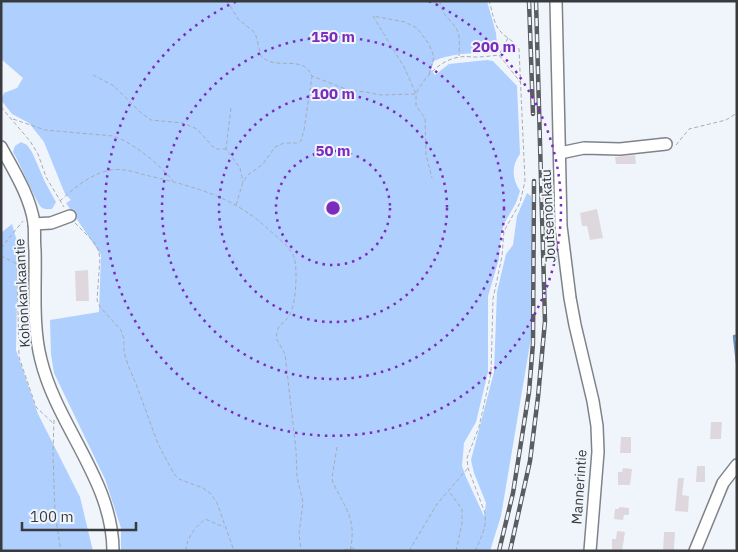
<svg xmlns="http://www.w3.org/2000/svg" width="738" height="552" viewBox="0 0 738 552" font-family="'IBM Plex Sans',sans-serif">
	<style>
		.green { fill: #afcffe }
		.lines { fill: none; stroke-linecap: round; stroke-linejoin: round }
		.stream { stroke: #6c94bd; stroke-width: 2.5 }
		.building { fill: #ded8de }
		.minor-casing { stroke: #7f8389; stroke-width: 14 }
		.path { stroke: #a8acb2; stroke-width: 1; stroke-dasharray: 4 2.5; stroke-linecap: butt }
		.minor { stroke: #fff; stroke-width: 11 }
		.rail-casing { stroke: #5a5d60; stroke-width: 4.5 }
		.rail { stroke: #f0f5fc; stroke-width: 2.5; stroke-dasharray: 8; stroke-linecap: butt }
		.ring { fill: none; stroke: #7b2cbf; stroke-width: 2.5; stroke-dasharray: 2.5 5 }
		.labels { text-anchor: middle; dominant-baseline: central; stroke-width: 4; stroke-linejoin: round; paint-order: stroke }
		.street-label { font-size: 14px; fill: #383a3d; stroke: #f0f5fc }
		.centre { fill: #7b2cbf; stroke: #f0f5fc; stroke-width: 2.5 }
		.ring-label { font-size: 15px; text-anchor: middle; font-weight: bold; fill: #7b2cbf; stroke: #f0f5fc; stroke-width: 4; stroke-linejoin: round; paint-order: stroke }
	</style>
	<rect width="100%" height="100%" fill="#f0f5fc"/>
	<!-- green -->
	<g class="green">
		<path d="M1,1H487L496,33L497,45L490,53C471,53 452,53 434,61L431,70L435,75L449,64L487,60L493,61L517,86L520,154C511,166 512,179 520,191L516,203L505,222L501,233L499,259L488,296V372L476,422L464,443L462,466L466,477L484,516L486,503L474,473L471,460L494,372L497,292L506,254L513,245L517,216L527,193L531,196L532,332L501,516L490,551H121V528L105,479L54,373L51,354L50,320L99,312L101,255L66,203L71,200L65,194L44,142L29,123L12,114L1,100L4,93L17,88L23,78L1,59Z"/>
		<path d="M21,142L27,145L32,152L45,182L56,202L52,209C48,209 44,210 41,207C36,202 20,163 13,152L15,146Z"/>
		<path d="M12,224L18,245L16,350L38,414L80,497L93,551H1V233Z"/>
	</g>
	<g class="lines">
		<!-- stream -->
		<path class="stream" d="M737,336H734L737,363"/>
	</g>
	<!-- building -->
	<g class="building">
		<path d="M635,155L636,164H616L615,157Z"/>
		<path d="M597,209L603,238L590,240L587,226H582L580,213Z"/>
		<path d="M88,270L89,301H76L75,271Z"/>
		<path d="M711,422H722L721,439H710Z"/>
		<path d="M621,437H631V453H620Z"/>
		<path d="M697,466H705V482H696Z"/>
		<path d="M623,468L632,469L630,485H618V472H622Z"/>
		<path d="M678,478H684L682,495L689,496L688,512L675,511Z"/>
		<path d="M619,507L629,508V515H624L623,520L614,519L615,509H619Z"/>
		<path d="M617,531L625,532L622,551H612V539H616Z"/>
		<path d="M664,532H675L674,550L663,551Z"/>
	</g>
	<g class="lines">
		<!-- minor casing -->
		<g class="minor-casing">
			<g id="minor">
				<path d="M556,1L561,226L570,298L575,325L593,401L597,426L598,452L590,551"/>
				<path d="M1,147C14,171 30,196 34,223C35,232 34,241 35,250C36,285 32,326 41,360C57,426 113,481 113,551"/>
				<path d="M560,153L584,148L620,149L666,144"/>
				<path d="M34,224L51,223L70,216"/>
				<path d="M695,551L723,483L737,465"/>
			</g>
		</g>
		<!-- path -->
		<g class="path">
			<path d="M226,1L231,7L238,19L253,31L256,36L261,56C277,72 302,53 312,76L348,90L365,92L381,95L416,94C423,78 441,59 460,57C465,56 470,57 476,57C483,57 491,56 499,55"/>
			<path d="M432,1L439,5"/>
			<path d="M440,1C440,13 450,19 456,28C461,36 459,47 459,56"/>
			<path d="M508,38L499,55L521,83"/>
			<path d="M429,74L434,57L429,44L417,28L405,22L373,16L404,67L416,94V106L425,118L426,155L432,178"/>
			<path d="M93,75L114,86L140,112L151,120L183,123L197,129L215,149H226"/>
			<path d="M1,107L30,141L38,154L46,177L64,207"/>
			<path d="M231,108L226,149L240,168L243,182"/>
			<path d="M13,119L45,130L113,136C134,143 159,164 173,181"/>
			<path d="M676,145L689,129L726,120L737,113"/>
			<path d="M60,201C74,188 92,173 111,170C122,168 135,172 145,175C180,183 221,193 251,215C259,220 266,228 274,234C281,241 290,247 294,257C298,269 296,306 289,316C281,328 279,320 276,338L285,354L296,450L297,477L303,502L299,534L301,551"/>
			<path d="M236,205L243,182L248,175L263,164L275,147L284,143H298L301,141L304,130L312,76"/>
			<path d="M75,223L93,241L98,249L100,258L97,300L100,307L121,330L124,339V352L128,365L136,384L158,444L174,474L179,479L203,488L211,494L217,503L234,551"/>
			<path d="M1,248L23,221"/>
			<path d="M1,256L17,264L19,357L36,407L54,424"/>
			<path d="M54,420L53,453L55,514L61,551"/>
			<path d="M337,447L332,478L333,483C346,509 357,520 350,551"/>
			<path d="M450,493L462,509V523L456,551"/>
			<path d="M1,548L3,551"/>
			<path d="M186,551C187,536 195,528 205,519L224,527"/>
			<path d="M338,551L353,548L358,551"/>
			<path d="M409,551L437,504L468,468"/>
			<path d="M475,551C481,538 487,527 485,513L468,468L467,458L479,427L491,373L493,299L502,256L504,231L520,203L525,181L519,49C515,41 507,39 501,32C493,24 493,12 489,1"/>
		</g>
		<!-- minor -->
		<use href="#minor" class="minor"/>
		<!-- rail casing -->
		<g class="rail-casing">
			<g id="rail">
				<path d="M529,1L533,114"/>
				<path d="M499,551L513,493L529,392L533,343L534,181"/>
				<path d="M510,551L530,461L538,397L545,321L536,1"/>
			</g>
		</g>
		<!-- rail -->
		<use href="#rail" class="rail"/>
	</g>
	<!-- distance rings -->
	<g class="ring">
		<circle cx="333" cy="208" r="57"/>
		<circle cx="333" cy="208" r="114"/>
		<circle cx="333" cy="208" r="171"/>
		<path d="M429 1A228 228 0 1 1 237 1"/>
	</g>
	<g class="labels">
		<!-- street labels -->
		<g class="street-label">
			<text transform="translate(548 216) rotate(-93)">Joutsenonkatu</text>
			<text transform="translate(22 293) rotate(-93)">Kohonkankaantie</text>
			<text transform="translate(579 487) rotate(-86)">Mannerintie</text>
		</g>
	</g>
	<circle cx="333" cy="208" r="8" class="centre"/>
	<g class="ring-label">
		<text x="333" y="42">150 m</text>
		<text x="494" y="52">200 m</text>
		<text x="333" y="99">100 m</text>
		<text x="333" y="156">50 m</text>
	</g>
	<!-- border -->
	<rect width="738" height="552" fill="none" stroke="#383a3d" stroke-width="5"/>
	<!-- scale -->
	<path d="M22 522v8h114v-8" fill="none" stroke="#383a3d" stroke-width="2.5"/>
	<text x="30" y="522" font-size="15" fill="#383a3d" stroke="#f0f5fc" stroke-width="4" paint-order="stroke">100 m</text>
</svg>
